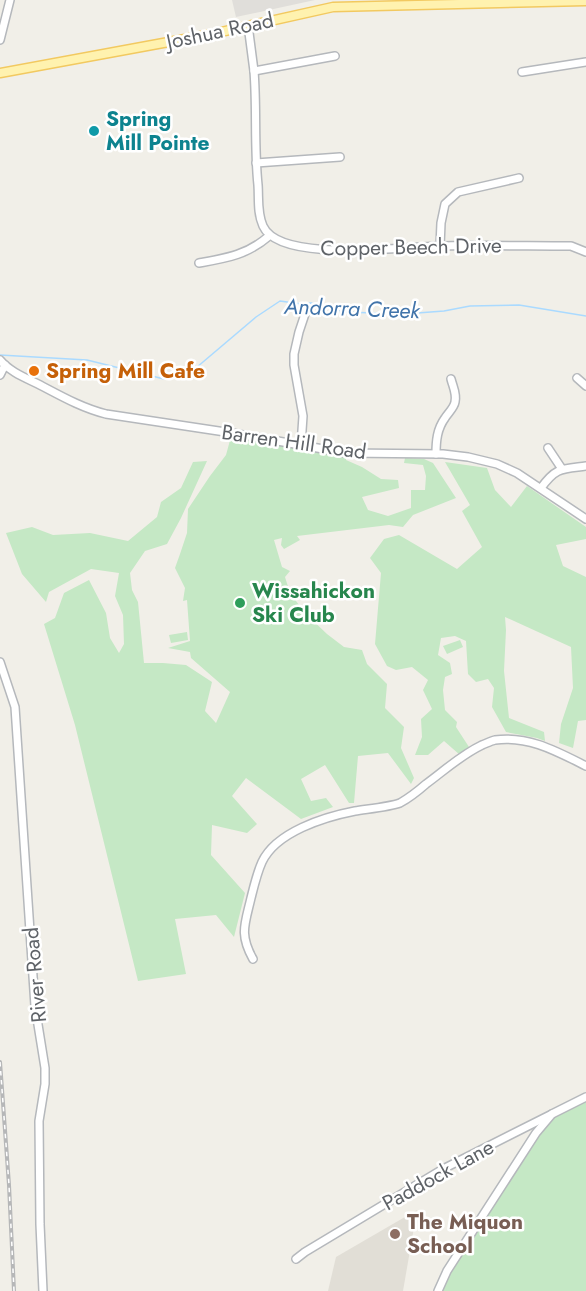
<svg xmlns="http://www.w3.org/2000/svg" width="586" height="1291" viewBox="0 0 586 1291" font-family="Jost,sans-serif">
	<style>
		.industrial { fill: #e0deda }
		.education { fill: #e1ded6 }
		.green { fill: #c5e8c5 }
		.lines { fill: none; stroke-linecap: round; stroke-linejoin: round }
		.stream { stroke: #aadaff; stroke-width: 1.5 }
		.minor-casing { stroke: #b5b8bc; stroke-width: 10 }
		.major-casing { stroke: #f2c960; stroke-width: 11 }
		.minor { stroke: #fff; stroke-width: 7 }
		.major { stroke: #fff2af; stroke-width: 8 }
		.rail-casing { stroke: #b6b7b8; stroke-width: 4 }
		.rail { stroke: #fff; stroke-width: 1.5; stroke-dasharray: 4.5; stroke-linecap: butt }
		.culture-dot { fill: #0f9aa8; stroke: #fff; stroke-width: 2 }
		.food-dot { fill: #e8710a; stroke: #fff; stroke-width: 2 }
		.leisure-dot { fill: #2e9e5b; stroke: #fff; stroke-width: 2 }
		.education-dot { fill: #8d6e63; stroke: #fff; stroke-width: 2 }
		.labels { text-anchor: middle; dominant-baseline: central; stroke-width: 5; stroke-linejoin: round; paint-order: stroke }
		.street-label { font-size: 21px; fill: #5f6368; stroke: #fff }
		.culture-label { font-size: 21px; font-weight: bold; fill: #0d838f; stroke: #fff; text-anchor: start }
		.food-label { font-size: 21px; font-weight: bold; fill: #c56008; stroke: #fff; text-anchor: start }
		.leisure-label { font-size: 21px; font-weight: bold; fill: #27864d; stroke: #fff; text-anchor: start }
		.education-label { font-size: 21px; font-weight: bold; fill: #785e54; stroke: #fff; text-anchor: start }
		.water-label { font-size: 22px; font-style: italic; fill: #4174aa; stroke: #fff }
	</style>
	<rect width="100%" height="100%" fill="#f1efe8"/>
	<!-- industrial -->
	<path class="industrial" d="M232,0H315L236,17Z"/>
	<!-- education -->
	<path class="education" d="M417,1210L403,1291H328L336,1257Z"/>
	<!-- green -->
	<g class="green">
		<path d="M232,433L330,453L346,457V460L362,467L381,479L398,480L399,488L362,497L368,510L388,516L411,508V490H425L426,476L423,465L404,463L405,458L424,459L433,463L456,498L413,515L403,527L389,525L297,536L300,540L284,549L281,545L282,538L274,540L282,567L290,571L285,577L290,593L305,613L327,634L344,647L362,650L367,664L387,684L385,708L404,727L401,748L414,778L411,784L388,753L358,756L354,803H349L325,765L301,779L311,801L326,798L333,807L301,819L246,778L232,796L257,824L247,833L212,825L211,855L245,893L234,937L216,915L175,919L186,974L138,981L75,725L44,624L55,618L64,593L89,580L106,613L110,638L119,653L124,644L123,615L115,596L119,573L91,569L49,592L46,602L22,574L6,533L32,527L53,535L90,533L128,541L157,517L161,502L181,488L193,462L207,461L181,518L167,544L145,551L130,573L132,590L138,602L144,663H163L186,665L212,682L205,711L216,723L230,692L191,658L190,652L168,648L190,641L187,600L183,601L185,588L175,568L180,554L187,533L188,509L210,476L226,455Z"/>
		<path d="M445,462L487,468L495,490L511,507L527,486L586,527V539L556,545L563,566L586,577V720L578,721L573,748L559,743L561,724L573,688L571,647L505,617L506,630L504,671L509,718L544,732L545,741L537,738L506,732L492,707L494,688L488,679L476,682L468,674L466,641L455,636L441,638L438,655L450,663L452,674L445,677L443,690L445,710L457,722L456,727L469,747L460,755L444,741L428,755H415L422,737L421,719L432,709L423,690L428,680L412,667L396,670L387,666L375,644L381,573L370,558L384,539L399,535L457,569L482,547L462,511L470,505Z"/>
		<path d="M187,632L188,640L171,643L169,635Z"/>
		<path d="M460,640L463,647L447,654L443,646Z"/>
		<path d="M586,1100V1291H441L457,1259L494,1206L529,1149L554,1117Z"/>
	</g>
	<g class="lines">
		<!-- stream -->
		<path class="stream" d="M0,355L87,360L164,379L190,373L256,317L280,301L301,304L311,303L345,312L404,314L444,311L470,306L519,305L586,316"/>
		<!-- minor casing -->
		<g class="minor-casing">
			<g id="minor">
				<path d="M248,25C250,41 252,56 254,71C257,109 254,147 258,185C259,198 257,213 263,226C280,264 406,246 443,246C485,245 528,246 571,246L586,252"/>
				<path d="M0,40L10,0"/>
				<path d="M254,71L335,56"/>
				<path d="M522,72L586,62"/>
				<path d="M256,163L340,157"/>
				<path d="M440,246L441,223L445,204L458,192L519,178"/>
				<path d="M199,263C227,258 247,255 269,236"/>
				<path d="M0,360C10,372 26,378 40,385C61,396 82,408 106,414L232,433L346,453L443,454L468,457L497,464L517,473L586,519"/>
				<path d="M0,375L5,365"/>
				<path d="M577,378L586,386"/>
				<path d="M301,445L303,416L294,365V354L299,332L306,311"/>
				<path d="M548,448L562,469"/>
				<path d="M436,454C436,441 437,429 445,418C448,413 454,408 455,402C457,394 453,387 451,379"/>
				<path d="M541,488C556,467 562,469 586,466"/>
				<path d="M0,662L15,707L35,1006L45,1068V1084L39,1121L40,1224L43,1291"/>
				<path d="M253,959C239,934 245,924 251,898C254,886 257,873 262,862C276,832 324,817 355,811C367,809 389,807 400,803C409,798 418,791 426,784C445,770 461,755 482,745C487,743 491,741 495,740C528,735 558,752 586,766"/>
				<path d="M296,1259L305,1252L443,1169L552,1114"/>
				<path d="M438,1291L447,1271L536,1133L552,1114L586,1097"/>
			</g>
		</g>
		<!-- major casing -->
		<g class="major-casing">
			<path id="major" d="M0,73L212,34L333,7L586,1"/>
		</g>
		<!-- minor -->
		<use href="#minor" class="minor"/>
		<!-- major -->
		<use href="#major" class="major"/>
		<!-- rail casing -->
		<g class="rail-casing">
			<path id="rail" d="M0,1062L9,1185L14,1291"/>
		</g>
		<!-- rail -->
		<use href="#rail" class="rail"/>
	</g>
	<!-- markers -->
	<circle class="culture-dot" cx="94" cy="131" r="6"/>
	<circle class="food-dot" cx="34" cy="371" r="6"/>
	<circle class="leisure-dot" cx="240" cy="603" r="6"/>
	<circle class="education-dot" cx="395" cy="1234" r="6"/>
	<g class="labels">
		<!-- street labels -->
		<g class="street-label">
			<text transform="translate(220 31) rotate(-12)">Joshua Road</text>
			<text transform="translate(411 247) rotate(-1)">Copper Beech Drive</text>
			<text transform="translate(294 442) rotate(8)">Barren Hill Road</text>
			<text transform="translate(35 975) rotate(-95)">River Road</text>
			<text transform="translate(438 1175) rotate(-29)">Paddock Lane</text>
		</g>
		<!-- culture labels -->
		<g class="culture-label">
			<text x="106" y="119">Spring<tspan x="106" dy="24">Mill Pointe</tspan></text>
		</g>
		<!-- food labels -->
		<g class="food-label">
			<text x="46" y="371">Spring Mill Cafe</text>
		</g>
		<!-- leisure labels -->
		<g class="leisure-label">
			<text x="252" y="591">Wissahickon<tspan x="252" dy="24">Ski Club</tspan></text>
		</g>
		<!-- education labels -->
		<g class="education-label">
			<text x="407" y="1222">The Miquon<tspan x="407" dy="24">School</tspan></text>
		</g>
		<!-- water labels -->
		<g class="water-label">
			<text transform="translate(352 308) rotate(2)">Andorra Creek</text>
		</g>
	</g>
</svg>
